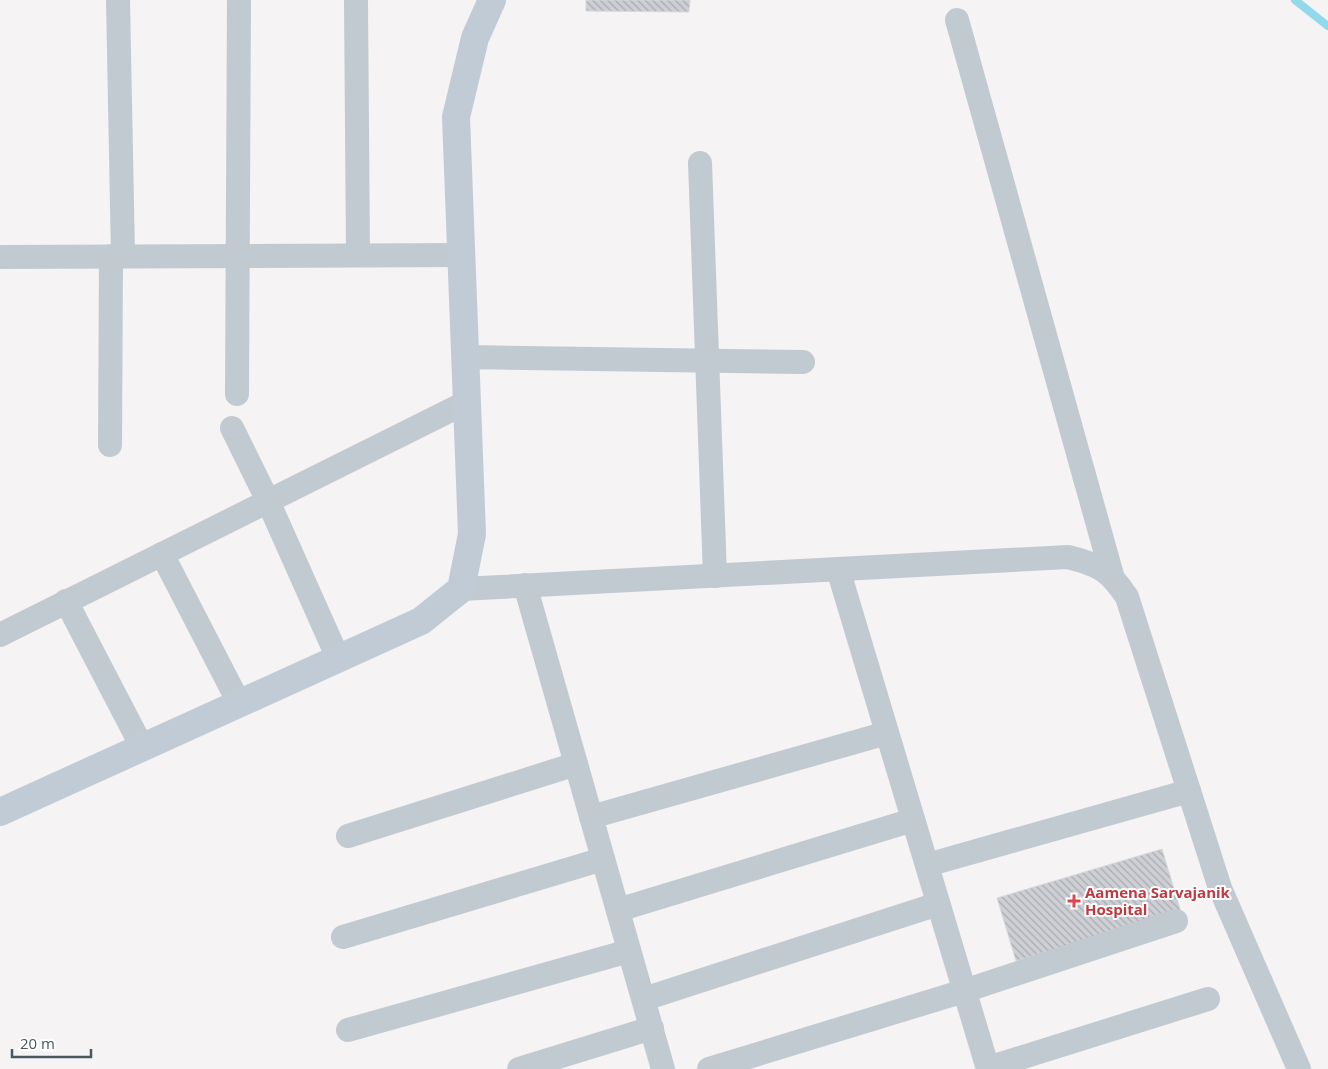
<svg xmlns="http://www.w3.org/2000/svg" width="1328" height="1069" viewBox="0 0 1328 1069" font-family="'Open Sans',sans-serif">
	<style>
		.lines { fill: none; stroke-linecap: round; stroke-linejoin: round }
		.stream { stroke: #92d9eb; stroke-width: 8 }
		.building { fill: url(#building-back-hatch); stroke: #d7d9de }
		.street { stroke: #c1cad1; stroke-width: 24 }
		.secondary { stroke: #c1cbd5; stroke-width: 28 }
		.health-dot { fill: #e0444e; stroke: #fff; stroke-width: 2 }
		.labels { text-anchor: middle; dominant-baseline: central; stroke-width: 4; stroke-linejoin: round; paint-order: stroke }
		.health-label { font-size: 15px; font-weight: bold; fill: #be3a42; stroke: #fff; text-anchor: start }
	</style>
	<defs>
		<pattern id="building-back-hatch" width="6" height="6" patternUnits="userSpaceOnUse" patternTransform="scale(1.25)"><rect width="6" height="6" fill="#cdcfd5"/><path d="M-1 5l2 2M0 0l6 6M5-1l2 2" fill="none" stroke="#a8abb0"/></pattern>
	</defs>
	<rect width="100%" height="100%" fill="#f5f3f3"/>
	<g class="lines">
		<!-- stream -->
		<path class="stream" d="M1295,0L1328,26"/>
	</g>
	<!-- building -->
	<g class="building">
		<path d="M586,0H690L689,12L586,11Z"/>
		<path d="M1162,849L1181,912L1016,961L997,898Z"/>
	</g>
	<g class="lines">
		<!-- street -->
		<g class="street">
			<path d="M118,0L123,256"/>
			<path d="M356,0L358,255"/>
			<path d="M957,20L1112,575"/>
			<path d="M700,163L715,576"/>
			<path d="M0,257L461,255"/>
			<path d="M465,357L803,362"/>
			<path d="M237,394L239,0"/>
			<path d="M232,428L268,501L338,658"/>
			<path d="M110,445L111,256"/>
			<path d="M162,554L239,703"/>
			<path d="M838,569L988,1069"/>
			<path d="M525,585L663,1069"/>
			<path d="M461,589L1068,557C1100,565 1109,570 1127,597L1220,888L1299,1069"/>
			<path d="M66,601L142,747"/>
			<path d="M0,635L467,402"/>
			<path d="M591,817L887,733"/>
			<path d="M348,836L576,764"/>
			<path d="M927,865L1189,791"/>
			<path d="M618,910L913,820"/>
			<path d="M343,937L603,859"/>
			<path d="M644,999L938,904"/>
			<path d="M348,1030L629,951"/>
			<path d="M988,1068L1208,999"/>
			<path d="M519,1069L652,1028"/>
			<path d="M709,1069L964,991L1176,921"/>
		</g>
		<!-- secondary -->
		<path class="secondary" d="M0,812L421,621L461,589L472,534L456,117L475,38L492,0"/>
	</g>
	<!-- markers -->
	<path class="health-dot" d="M1071.5 893.5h5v5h5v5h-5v5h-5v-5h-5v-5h5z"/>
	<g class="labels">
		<!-- health labels -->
		<g class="health-label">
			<text x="1085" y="892">Aamena Sarvajanik<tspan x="1085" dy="17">Hospital</tspan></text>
		</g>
	</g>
	<!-- scale -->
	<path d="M12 1049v8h79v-8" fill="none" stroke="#4a5660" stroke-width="2.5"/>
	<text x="20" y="1049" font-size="15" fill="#4a5660" stroke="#ffffff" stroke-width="4" paint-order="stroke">20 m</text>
</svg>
